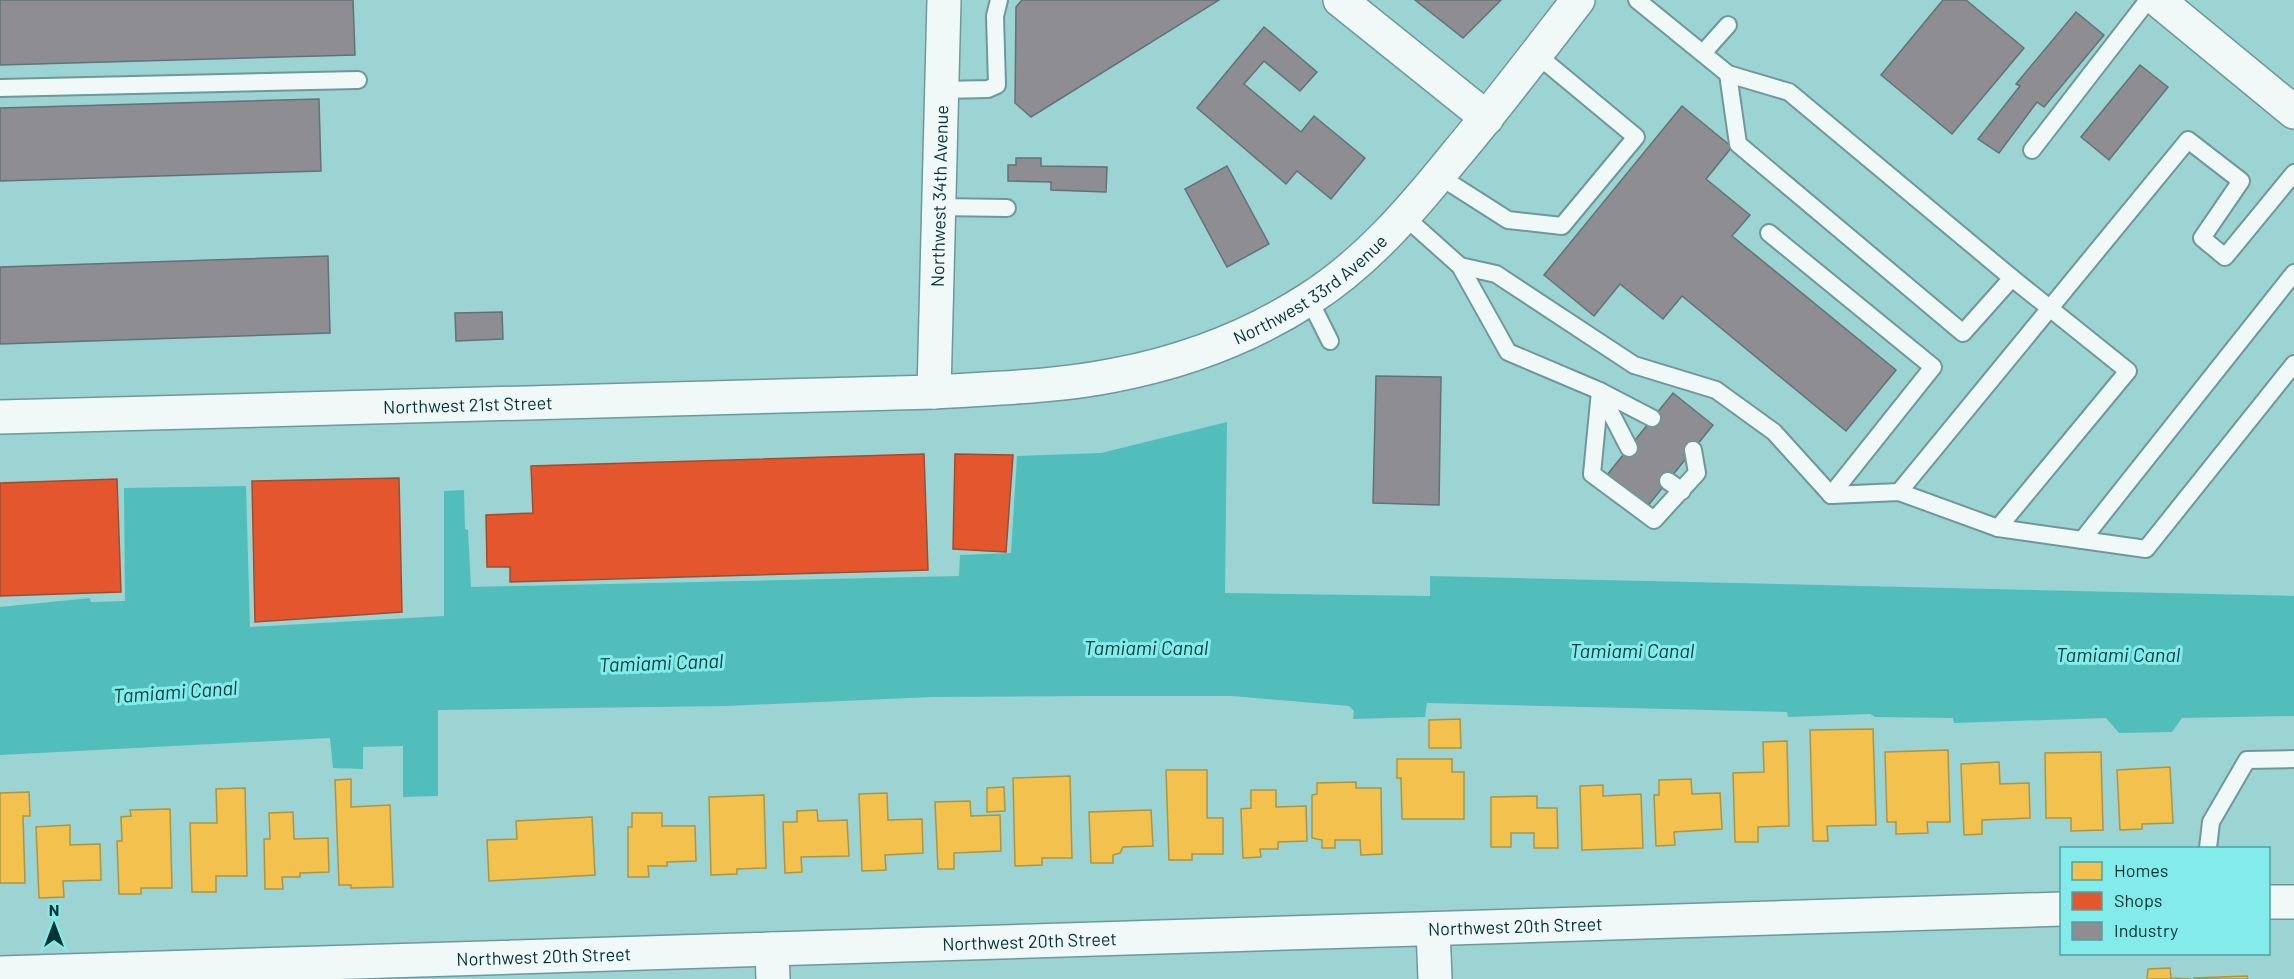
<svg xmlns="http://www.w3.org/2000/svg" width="2294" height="979" viewBox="0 0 2294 979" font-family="Barlow,sans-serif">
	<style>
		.water { fill: #52bebc }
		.homes { fill: #f2c14e; stroke: #aa9646; stroke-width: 1.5 }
		.shops { fill: #e4572e; stroke: #a04c30; stroke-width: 1.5 }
		.industry { fill: #8d8d92; stroke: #637276; stroke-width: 1.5 }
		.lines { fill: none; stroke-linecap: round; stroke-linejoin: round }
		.service-casing { stroke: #6f9898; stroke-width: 20 }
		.minor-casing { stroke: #6f9898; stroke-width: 36 }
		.tertiary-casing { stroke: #6f9898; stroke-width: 36 }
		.service { stroke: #f0f9f8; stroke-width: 16 }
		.minor { stroke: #f0f9f8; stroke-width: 33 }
		.tertiary { stroke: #f0f9f8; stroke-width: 33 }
		.labels { text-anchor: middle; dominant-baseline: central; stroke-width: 6; stroke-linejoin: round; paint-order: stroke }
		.street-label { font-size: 18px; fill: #023333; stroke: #83ecea }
		.water-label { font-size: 20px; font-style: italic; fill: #003c3c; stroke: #83ecea }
	</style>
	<rect width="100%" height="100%" fill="#9bd4d3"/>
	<!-- water -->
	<path class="water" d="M1227,422L1225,593L1430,596V576L2294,596V716L2182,718L2172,732L2119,733L2106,718L1954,723L1953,718L1875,717L1870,714L1788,717L1787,712L1427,703L1425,717L1353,719L1354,711L1349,706L1232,696H1085L932,697L726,706L438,710V796L403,797V746L363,747V769L333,768L330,738L0,755V607L90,598L91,602L125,601L124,488L246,486L250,627L444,616V491L464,490L465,529L468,530L471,587L959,576L960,555L1011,553L1017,456L1101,453Z"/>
	<!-- homes -->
	<g class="homes">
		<path d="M1460,719L1461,748H1429V720Z"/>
		<path d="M1873,729L1876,825L1827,826L1828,841H1813L1810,730Z"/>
		<path d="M1787,741L1789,826L1758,827V842H1735L1733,773L1764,772L1763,742Z"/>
		<path d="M1948,750L1950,822H1927L1928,833L1896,834V822H1887L1885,752Z"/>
		<path d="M2101,752L2103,830L2071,831V818H2046L2045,753Z"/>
		<path d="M1397,759H1452V772H1464V819H1402L1401,778H1397Z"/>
		<path d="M1999,762L2000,784L2029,783L2030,818L1982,820V834L1964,835L1961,764Z"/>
		<path d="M2170,767L2173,823L2142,824V829L2120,830L2117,770Z"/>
		<path d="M1166,770H1207V818H1223V854H1192V860H1169Z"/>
		<path d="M1070,776L1072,858H1042V865L1015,866L1013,778Z"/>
		<path d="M351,779V807L390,805L393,887L351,888V885H339L335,780Z"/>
		<path d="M1691,779L1692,794L1720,793L1722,829L1674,832L1675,845L1656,846L1654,795H1659V780Z"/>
		<path d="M1356,782V788H1381L1382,854L1361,855L1360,840H1335V848H1322V840L1312,838V795L1317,794V783Z"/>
		<path d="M1603,785V796L1641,794L1643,848L1582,850L1580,786Z"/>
		<path d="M1004,787L1005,811L987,812V788Z"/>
		<path d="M245,788L247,876H216V892H192L190,823H217L216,789Z"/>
		<path d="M1251,790H1276V807L1306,806L1307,841L1278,842V849H1260L1261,857L1243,858L1241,809L1251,808Z"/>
		<path d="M29,792L30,816H23L25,883H0V793Z"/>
		<path d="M887,793L888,820L922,819L923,853L885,855L886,870L862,871L859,794Z"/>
		<path d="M764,795L766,868L737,869V874L711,875L709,797Z"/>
		<path d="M1537,796V808H1557L1558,848H1534V833H1511V847H1491V797Z"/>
		<path d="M970,801L971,816L1000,815L1001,851L954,853V869H938L935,802Z"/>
		<path d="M170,809L172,888H141V894H119L117,841H122L121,817L131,816L130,810Z"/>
		<path d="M817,810L818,821L847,820L849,856L801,857L802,872L785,873L783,822H797V811Z"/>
		<path d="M1151,810L1153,846L1123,847L1120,853L1113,855V863H1091L1089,812Z"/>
		<path d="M293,812L294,839L328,838L329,872L300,873V877H282L283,889H265L264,839H270L269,813Z"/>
		<path d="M632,813H662V826H695L696,861L667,862V866H648L649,877H628V827H632Z"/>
		<path d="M592,817L595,875L489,881L487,840L517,839L516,821Z"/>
		<path d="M70,825V845L100,844L101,880L63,881L64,897L39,898L36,827Z"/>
		<path d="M2170,968L2171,978L2191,979H2147L2148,969Z"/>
		<path d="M2247,976L2248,979H2194V978Z"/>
	</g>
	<!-- shops -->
	<g class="shops">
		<path d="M924,454L928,570L510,582V567H487L486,515L533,513L531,466Z"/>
		<path d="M955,454L1013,455L1006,552L953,549Z"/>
		<path d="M399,478L402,612L255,622L252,481Z"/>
		<path d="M117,479L121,592L0,596V483Z"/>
	</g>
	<!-- industry -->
	<g class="industry">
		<path d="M0,0H353L355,55L0,65Z"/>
		<path d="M1022,0H1219L1031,117L1015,103L1016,7Z"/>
		<path d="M1415,0H1501L1463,38Z"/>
		<path d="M1943,0H1966L2024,48L1952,134L1881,75Z"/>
		<path d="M2076,12L2104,35L2044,107L2037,102L1999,153L1978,139L2020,86L2016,84Z"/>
		<path d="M1264,27L1317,72L1300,91L1264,61L1244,84L1301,132L1314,116L1365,158L1331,199L1297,171L1286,184L1197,108Z"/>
		<path d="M2140,65L2168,87L2109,160L2081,137Z"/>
		<path d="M319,99L321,171L0,181V108Z"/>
		<path d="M1682,106L1732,147L1706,179L1750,215L1732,236L1896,370L1846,431L1682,296L1663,319L1620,284L1594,316L1544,275Z"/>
		<path d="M1016,158H1041V166L1107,167L1106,192L1051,190V182L1008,181V165H1016Z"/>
		<path d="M1227,166L1269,244L1227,267L1185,189Z"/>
		<path d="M328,256L330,333L0,344V267Z"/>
		<path d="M502,312L503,339L456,341L455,313Z"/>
		<path d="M1376,376L1441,377L1439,505L1373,503Z"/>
		<path d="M1673,393L1713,425L1647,507L1607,475Z"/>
	</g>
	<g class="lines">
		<!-- service casing -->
		<g class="service-casing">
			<g id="service">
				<path d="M1637,0L1728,74L1789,92L2012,278L2128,371L1998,528"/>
				<path d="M1703,53L1728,25"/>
				<path d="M1728,74L1738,144L1963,333L2012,278"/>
				<path d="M0,88L358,80"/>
				<path d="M942,90L988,89L997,85L995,16L999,0"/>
				<path d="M2032,150L2148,0"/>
				<path d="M1439,176L1508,220L1562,226L1636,137L1536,54"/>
				<path d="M938,207L1007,208"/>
				<path d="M1404,216L1460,266L1508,352L1600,391L1652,418"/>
				<path d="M1769,233L1933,367L1831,495"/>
				<path d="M1460,266L1496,274L1634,365L1716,390L1774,432L1831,495"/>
				<path d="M1309,299L1330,341"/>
				<path d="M1600,391L1592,474L1654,520L1697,473L1693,450"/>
				<path d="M1600,392L1629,448"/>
				<path d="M1668,481L1682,491"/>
				<path d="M1899,492L2188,140L2241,181L2202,238L2225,257L2294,173"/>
				<path d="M1831,495L1899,492L1998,528L2146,549L2294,364"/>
				<path d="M2082,540L2294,273"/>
				<path d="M2208,848L2211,822L2247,760L2294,759"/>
			</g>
		</g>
		<!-- minor casing -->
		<g class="minor-casing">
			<g id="minor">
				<path d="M1340,0L1487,118"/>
				<path d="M2158,0L2294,112"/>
				<path id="s1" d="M934,392L944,0"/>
				<path d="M2268,902H2294"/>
				<path d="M1433,929L1435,979"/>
				<path d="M772,949L773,979"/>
				<path id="s2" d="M0,973L2062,909"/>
			</g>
		</g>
		<!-- tertiary casing -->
		<g class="tertiary-casing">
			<g id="tertiary">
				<path id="s3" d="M0,417L934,392C994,388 1056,387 1115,375C1183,362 1250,337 1309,299C1366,263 1412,209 1454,157C1497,106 1537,53 1578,0"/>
			</g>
		</g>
		<!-- service -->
		<use href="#service" class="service"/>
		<!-- minor -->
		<use href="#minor" class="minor"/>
		<!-- tertiary -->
		<use href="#tertiary" class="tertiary"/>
	</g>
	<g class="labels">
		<!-- street labels -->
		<g class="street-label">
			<text stroke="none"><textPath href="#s1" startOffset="196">Northwest 34th Avenue</textPath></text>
			<text stroke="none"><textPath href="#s3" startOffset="1332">Northwest 33rd Avenue</textPath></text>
			<text stroke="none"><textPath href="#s3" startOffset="468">Northwest 21st Street</textPath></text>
			<text stroke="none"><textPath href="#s2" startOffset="1516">Northwest 20th Street</textPath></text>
			<text stroke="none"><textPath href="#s2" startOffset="1030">Northwest 20th Street</textPath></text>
			<text stroke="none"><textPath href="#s2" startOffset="544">Northwest 20th Street</textPath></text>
		</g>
		<!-- water labels -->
		<g class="water-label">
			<text x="1146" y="647">Tamiami Canal</text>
			<text x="1632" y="650">Tamiami Canal</text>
			<text x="2118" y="654">Tamiami Canal</text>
			<text transform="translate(661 662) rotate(-2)">Tamiami Canal</text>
			<text transform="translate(175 691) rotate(-4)">Tamiami Canal</text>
		</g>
	</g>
	<!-- legend -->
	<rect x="2060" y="847" width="210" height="108" fill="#83ecea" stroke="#4fa2a1" stroke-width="1.5"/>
	<rect x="2072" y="862" width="30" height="18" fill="#f2c14e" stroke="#4fa2a1" stroke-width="1.5"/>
	<text x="2114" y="877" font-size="18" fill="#023333">Homes</text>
	<rect x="2072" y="892" width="30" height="18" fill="#e4572e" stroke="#4fa2a1" stroke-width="1.5"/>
	<text x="2114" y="907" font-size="18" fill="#023333">Shops</text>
	<rect x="2072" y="922" width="30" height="18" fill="#8d8d92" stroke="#4fa2a1" stroke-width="1.5"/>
	<text x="2114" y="937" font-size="18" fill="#023333">Industry</text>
	<!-- north arrow -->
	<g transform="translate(54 925)" stroke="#83ecea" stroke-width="4.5" paint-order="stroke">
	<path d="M0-4.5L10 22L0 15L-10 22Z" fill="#023333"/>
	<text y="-9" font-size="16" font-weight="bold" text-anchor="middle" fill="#023333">N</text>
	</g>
</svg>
